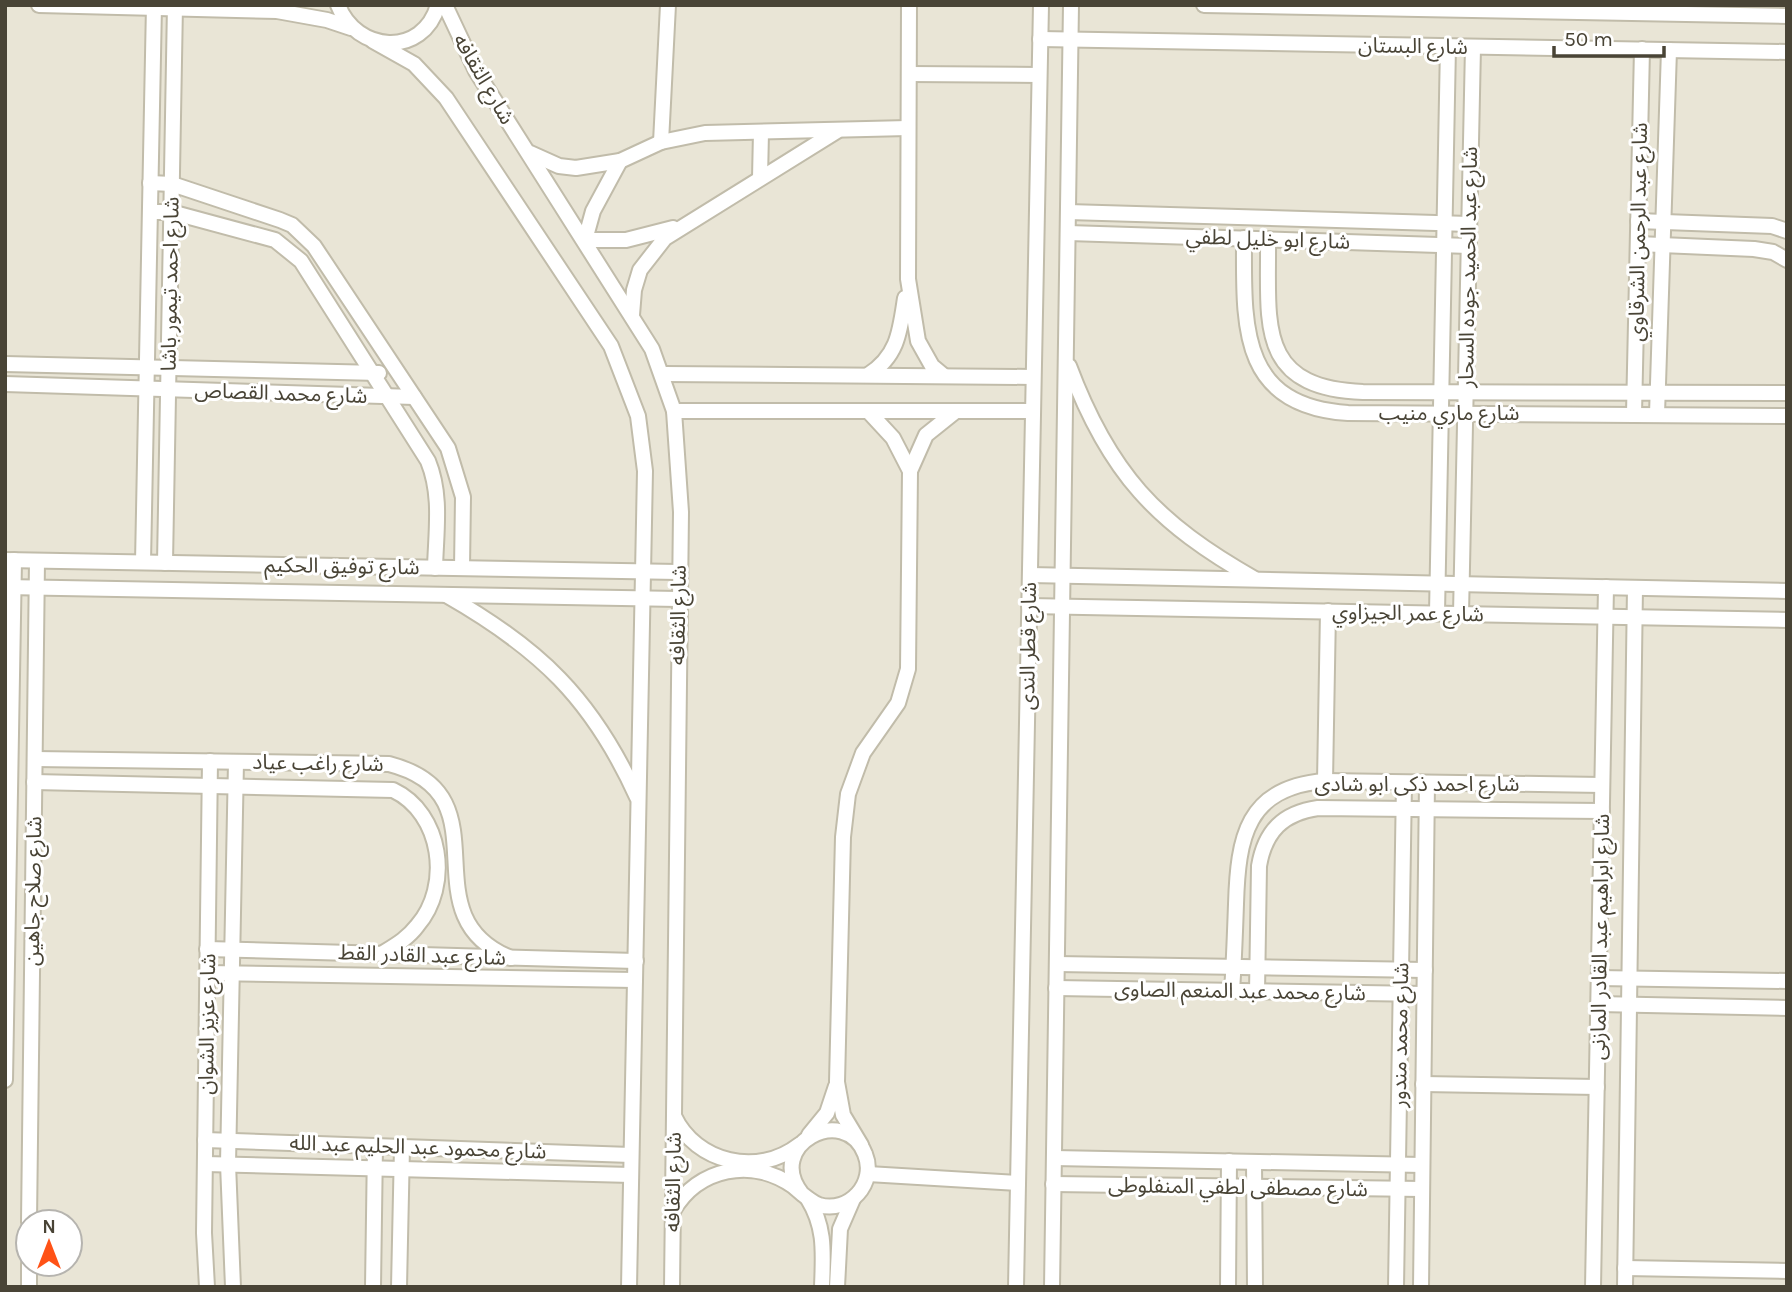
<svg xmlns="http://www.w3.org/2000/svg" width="1792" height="1292" viewBox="0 0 1792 1292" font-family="Karla,'Noto Sans Arabic',sans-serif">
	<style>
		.residential { fill: #e9e5d6; fill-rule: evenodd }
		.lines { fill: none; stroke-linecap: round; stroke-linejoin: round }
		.minor-casing { stroke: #c1bcaa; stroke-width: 18 }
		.minor { stroke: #fff; stroke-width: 14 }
		.labels { text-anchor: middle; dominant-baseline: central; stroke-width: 6; stroke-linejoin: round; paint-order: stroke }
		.street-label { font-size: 21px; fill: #494436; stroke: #fff }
	</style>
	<rect width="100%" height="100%" fill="#f5f3e8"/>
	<!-- residential -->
	<path class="residential" d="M5,5H1787V1287H5ZM28,1222H70V1264H28Z"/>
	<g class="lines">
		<!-- minor casing -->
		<g class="minor-casing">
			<g id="minor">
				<path d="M39,5L277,11L327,20L351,28"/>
				<path d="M338,5C356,53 423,58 438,5"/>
				<path d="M445,5L476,71L652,349L674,411L681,512L672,1287"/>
				<path d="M909,5L908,279L918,341L932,366L944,376"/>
				<path d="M1204,5L1787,16"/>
				<path d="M1040,39L1787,52"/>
				<path d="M373,41L414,64L446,98L611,346L638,416L645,471L629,1287"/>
				<path d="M909,74L1039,75"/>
				<path d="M661,142L668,5"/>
				<path d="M530,153L559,166L576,168L620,161L661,142L705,133L908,128"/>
				<path d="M620,161L593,211L585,240H626L673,228"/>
				<path d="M760,178L761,132"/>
				<path d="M150,183L172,184L280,220L292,225L314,246L448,448L463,497L462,568"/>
				<path d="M150,212H171L275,240L301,261L428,461C442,495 436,531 435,568"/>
				<path d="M1068,212L1469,224"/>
				<path d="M1638,221L1772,226L1787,231"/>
				<path d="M1068,233L1469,246"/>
				<path d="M1244,238C1244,324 1238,406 1348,413L1787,416"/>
				<path d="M1268,239C1269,322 1255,388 1363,392L1787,393"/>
				<path d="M1638,244L1754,249L1773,252L1787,260"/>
				<path d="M632,315L634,290L640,270L665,238L837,131"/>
				<path d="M5,364L379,373"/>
				<path d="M1069,366C1109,473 1156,523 1255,579"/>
				<path d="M664,374L1033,377"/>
				<path d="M868,375C898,356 900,331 905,298"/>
				<path d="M5,384L414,397"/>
				<path d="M674,411H1033"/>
				<path d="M868,411L893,438L910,471"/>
				<path d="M1634,414L1642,49"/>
				<path d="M1657,414L1669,50"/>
				<path d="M5,560L678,572"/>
				<path d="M143,562L154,5"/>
				<path d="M165,563L175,5"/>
				<path d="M1030,575L1787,591"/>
				<path d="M5,587L678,599"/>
				<path d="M446,595C539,648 592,698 637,797"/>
				<path d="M1029,606L1787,620"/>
				<path d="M1437,613L1448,46"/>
				<path d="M1461,614L1473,47"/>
				<path d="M35,759L389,764C510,795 404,915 511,958"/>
				<path d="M1325,781L1328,611"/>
				<path d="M34,782L393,790C442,813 452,886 417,926C408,938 396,945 383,953"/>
				<path d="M207,949L636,961"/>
				<path d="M1057,964L1425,970"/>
				<path d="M207,973L635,980"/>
				<path d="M1599,978L1787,981"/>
				<path d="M1056,988L1424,994"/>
				<path d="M1232,991C1234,962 1235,933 1236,904C1238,838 1246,787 1325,781L1602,785"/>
				<path d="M1257,992L1259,866C1265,831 1283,813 1318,808L1602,811"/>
				<path d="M1598,1004L1787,1008"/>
				<path d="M5,1080L14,560"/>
				<path d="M1423,1084L1597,1087"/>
				<path d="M674,1116C696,1163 758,1177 799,1145"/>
				<path d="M809,1135L827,1113L836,1086"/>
				<path d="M205,1140L631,1155"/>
				<path d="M861,1145L843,1115L837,1082L843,837L848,794L863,753L898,703L908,669L910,471L926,435L956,411"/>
				<path d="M1054,1158L1422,1165"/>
				<path d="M1254,1162L1255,1287"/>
				<path d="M205,1164L631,1175"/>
				<path d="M868,1174L1018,1183"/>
				<path d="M1053,1184L1422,1189"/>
				<path d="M808,1199C826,1228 823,1254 822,1287"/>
				<path d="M673,1211C698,1168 752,1157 793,1186C801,1193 809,1201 819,1205C849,1214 877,1183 865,1154C845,1102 763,1145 802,1194"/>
				<path d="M29,1222L37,561"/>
				<path d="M1625,1268L1787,1271"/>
				<path d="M29,1287V1264"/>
				<path d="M207,1287L204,1233L210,761"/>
				<path d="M233,1287L228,1164L236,762"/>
				<path d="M373,1287L375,1146"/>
				<path d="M399,1287L402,1147"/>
				<path d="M837,1287L840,1229L853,1199"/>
				<path d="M1016,1287L1041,5"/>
				<path d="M1052,1287L1071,5"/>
				<path d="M1228,1287L1229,1161"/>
				<path d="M1396,1287L1404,783"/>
				<path d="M1421,1287L1427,783"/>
				<path d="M1593,1287L1606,587"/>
				<path d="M1625,1287L1635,588"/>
			</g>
		</g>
		<!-- minor -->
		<use href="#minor" class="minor"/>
	</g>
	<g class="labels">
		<!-- street labels -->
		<g class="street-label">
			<text transform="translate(1413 46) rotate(1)">شارع البستان</text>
			<text transform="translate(484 79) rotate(60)">شارع الثقافه</text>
			<text transform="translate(1638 232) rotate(-89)">شارع عبد الرحمن الشرقاوي</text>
			<text transform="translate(1268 239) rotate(2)">شارع ابو خليل لطفي</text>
			<text transform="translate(1468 267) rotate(-89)">شارع عبد الحميد جوده السحار</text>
			<text transform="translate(170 284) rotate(-89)">شارع احمد تيمور باشا</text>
			<text transform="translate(281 393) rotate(2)">شارع محمد القصاص</text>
			<text x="1449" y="413">شارع ماري منيب</text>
			<text transform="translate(342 566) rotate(1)">شارع توفيق الحكيم</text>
			<text transform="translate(1408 613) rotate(1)">شارع عمر الجيزاوي</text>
			<text transform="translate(678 615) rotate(-89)">شارع الثقافه</text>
			<text transform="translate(1028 646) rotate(-89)">شارع قطر الندى</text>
			<text transform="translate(318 763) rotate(1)">شارع راغب عياد</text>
			<text x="1417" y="784">شارع احمد ذكى ابو شادى</text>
			<text transform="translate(33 891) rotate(-89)">شارع صلاح جاهين</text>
			<text transform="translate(1600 937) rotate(-89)">شارع ابراهيم عبد القادر المازنى</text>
			<text transform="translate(422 955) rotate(2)">شارع عبد القادر القط</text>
			<text transform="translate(1240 991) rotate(1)">شارع محمد عبد المنعم الصاوى</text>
			<text transform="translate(207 1024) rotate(-89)">شارع عزيز الشوان</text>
			<text transform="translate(1400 1035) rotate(-89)">شارع محمد مندور</text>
			<text transform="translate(418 1147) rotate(2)">شارع محمود عبد الحليم عبد الله</text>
			<text transform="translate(673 1182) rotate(-89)">شارع الثقافه</text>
			<text transform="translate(1238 1187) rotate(1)">شارع مصطفى لطفي المنفلوطى</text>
		</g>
	</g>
	<!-- border -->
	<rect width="1792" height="1292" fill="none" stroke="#494436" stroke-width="14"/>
	<!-- north arrow -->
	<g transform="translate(49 1243)"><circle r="33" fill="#ffffff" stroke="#b6b4af" stroke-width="2"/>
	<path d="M0-5L12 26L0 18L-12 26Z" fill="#ff5216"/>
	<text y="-10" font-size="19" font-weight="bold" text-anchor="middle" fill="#494436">N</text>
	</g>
	<!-- scale -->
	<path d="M1554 46v10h110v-10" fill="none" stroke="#494436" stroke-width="3.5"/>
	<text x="1564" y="46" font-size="21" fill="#494436" stroke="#ffffff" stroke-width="5" paint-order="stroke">50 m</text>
</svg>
